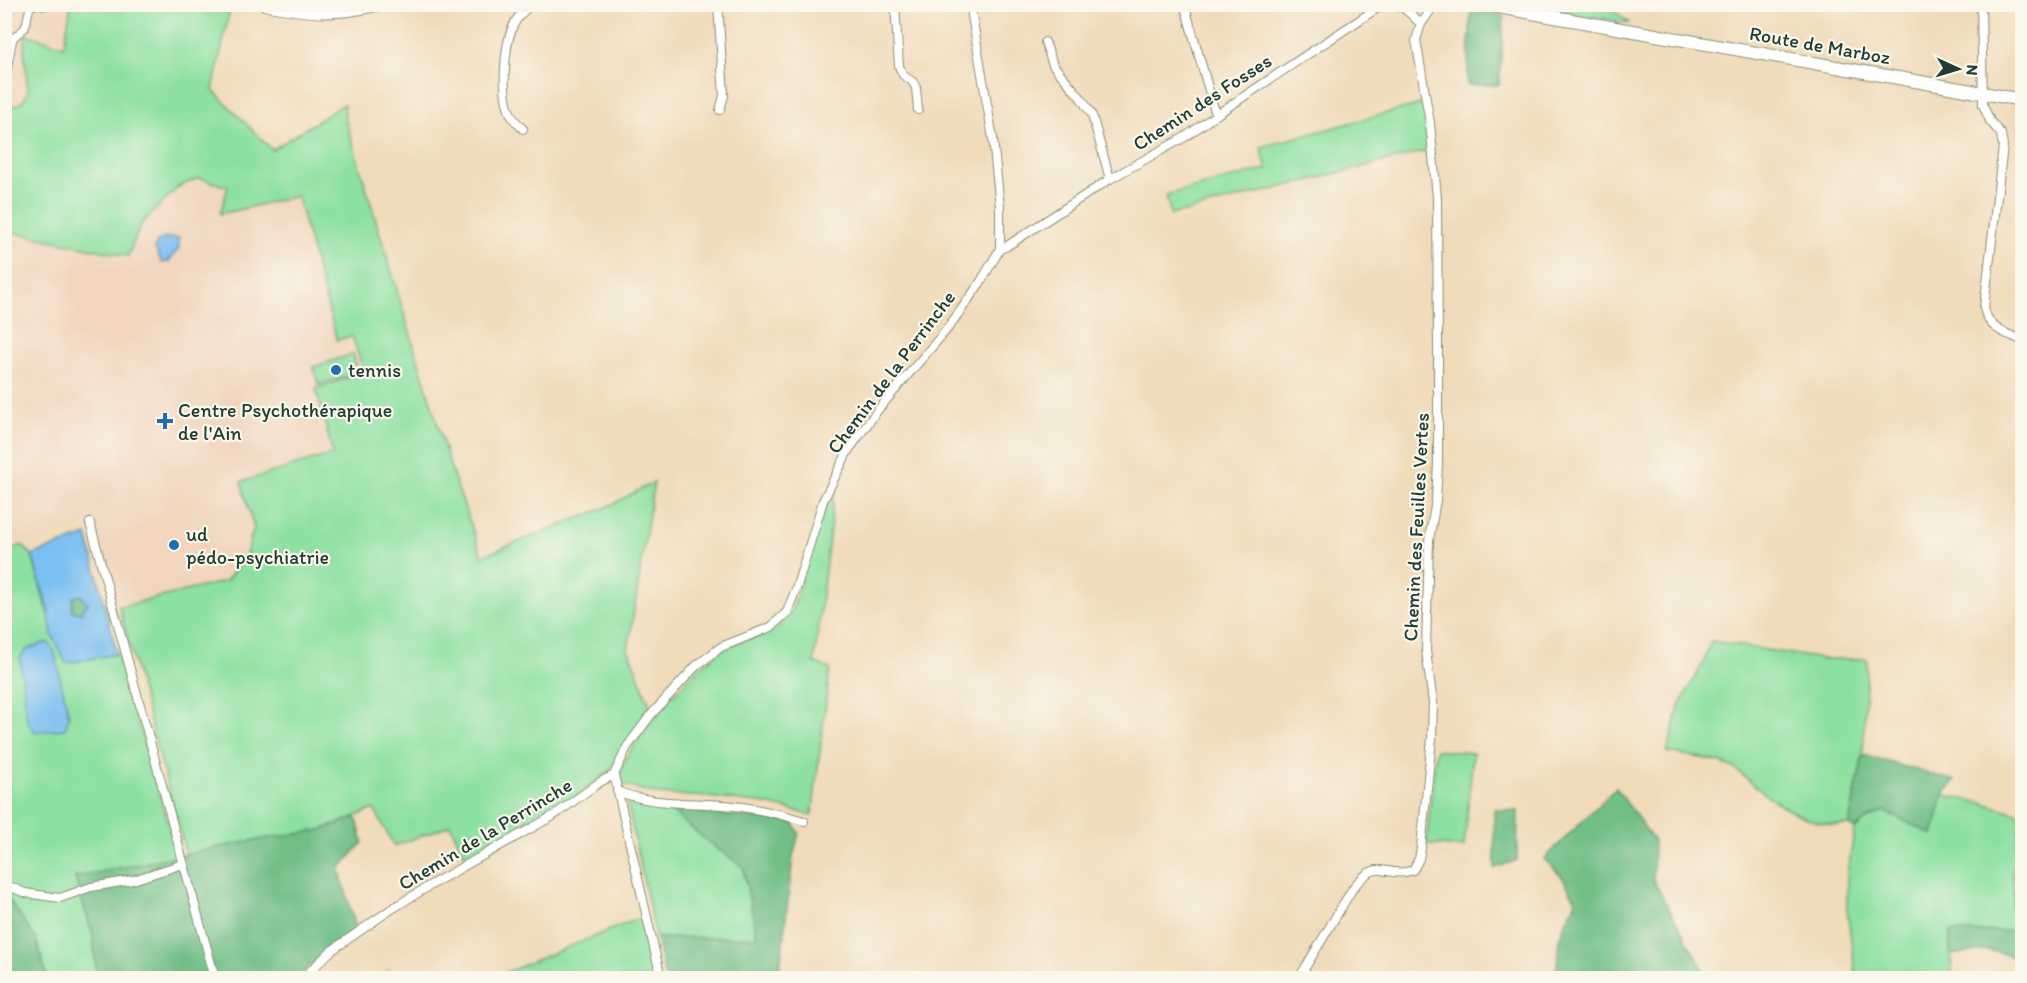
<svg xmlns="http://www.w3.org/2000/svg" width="2027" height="983" viewBox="0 0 2027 983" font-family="Itim,sans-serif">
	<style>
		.built { fill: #f1d5bd }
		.green { fill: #8ce0a1; stroke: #568e6a; stroke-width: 1.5 }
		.forest { fill: #71be87; stroke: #487e5e; stroke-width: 1.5 }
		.water { fill: #7bbff2; stroke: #4d7e93; stroke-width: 1.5; fill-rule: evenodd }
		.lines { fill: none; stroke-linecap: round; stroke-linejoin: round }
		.pedestrian-casing { stroke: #888c77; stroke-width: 9 }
		.minor-casing { stroke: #888c77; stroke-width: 10 }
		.secondary-casing { stroke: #888c77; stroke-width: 14 }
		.pedestrian { stroke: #fff; stroke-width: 7 }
		.minor { stroke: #fff; stroke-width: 8 }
		.secondary { stroke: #fff; stroke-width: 12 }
		.poi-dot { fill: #1f6fb2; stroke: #fbf7ec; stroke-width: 2 }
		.labels { text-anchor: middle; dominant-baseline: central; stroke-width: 4.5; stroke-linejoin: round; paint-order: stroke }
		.street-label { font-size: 20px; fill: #1f3d34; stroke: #fbf7ec }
		.poi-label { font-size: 20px; fill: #1f3d34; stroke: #fbf7ec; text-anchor: start }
	</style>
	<rect width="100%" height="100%" fill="#fbf7ec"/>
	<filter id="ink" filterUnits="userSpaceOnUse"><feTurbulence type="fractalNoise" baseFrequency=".0167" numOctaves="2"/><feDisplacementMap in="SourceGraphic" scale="12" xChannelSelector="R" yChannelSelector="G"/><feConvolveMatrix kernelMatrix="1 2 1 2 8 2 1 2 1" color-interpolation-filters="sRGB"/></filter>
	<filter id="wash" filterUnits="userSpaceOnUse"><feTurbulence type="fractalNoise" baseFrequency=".008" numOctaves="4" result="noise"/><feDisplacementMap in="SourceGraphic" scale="24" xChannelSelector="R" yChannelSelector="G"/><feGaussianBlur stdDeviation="1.35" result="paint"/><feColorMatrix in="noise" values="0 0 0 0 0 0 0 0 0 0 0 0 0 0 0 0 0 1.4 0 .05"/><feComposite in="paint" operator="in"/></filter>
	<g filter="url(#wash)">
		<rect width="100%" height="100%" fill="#f0dbba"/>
		<!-- built -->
		<g class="built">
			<path d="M15,5H71L64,46L25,34L24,49L28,91L23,101L15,106L5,107V58Z"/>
			<path d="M199,178L228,187L220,214L297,196L337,339L352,336L364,372L333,454L242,482L254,528L245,558L226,581L119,607L94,523L5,551L4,231L127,256L141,224L178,187Z"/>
		</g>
		<!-- green -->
		<g class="green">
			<path d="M71,4H209L230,9L213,90L272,150L344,104L345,118L452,472L482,556L607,507L654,482L628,649L650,706L610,770L558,810L468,861L450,825L394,846L374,809L321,830L250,841L186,854L119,607L226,581L245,558L254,528L241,482L333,454L316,389L364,372L352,336L337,340L297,196L220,214L228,187L199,178L178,187L141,224L128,256L5,231L4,107L15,106L23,101L28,91L24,49L25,34L64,46Z"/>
			<path d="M1514,5H1606L1630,23L1517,5Z"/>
			<path d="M1424,103L1431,150L1171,215L1166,195L1267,169L1261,147Z"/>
			<path d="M353,354L359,372L319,385L313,367Z"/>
			<path d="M836,479L814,662L830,669L812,815L766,804L708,797L658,794L624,785L618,773C639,731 682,679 720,651C742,636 775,640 790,613C798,600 800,580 805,565C814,536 824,508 836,479Z"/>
			<path d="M22,545L32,555L43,597L66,663L117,654L178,856L75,878L93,935L97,978H47L36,939L5,894V551Z"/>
			<path d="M1711,641L1822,659H1867L1863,755L1849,825C1813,828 1783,808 1756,787C1749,782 1743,774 1735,769C1716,758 1689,756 1667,752L1680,704L1704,662Z"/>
			<path d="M1436,750L1473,753L1464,847L1426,844Z"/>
			<path d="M1943,795L1983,803L2022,815L2012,875L2017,931L1950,932L1952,978H1856L1847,909V874L1855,829L1866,820L1884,811L1933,835Z"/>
			<path d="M626,798L669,809L708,842L743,867L757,938H656Z"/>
			<path d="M642,917L655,978H386L387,971L492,978Z"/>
		</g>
		<!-- forest -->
		<g class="forest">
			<path d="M1471,9L1504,16L1499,85H1467Z"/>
			<path d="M81,595L89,603L80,613L72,611L73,597Z"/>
			<path d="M1863,755L1955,781L1943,795L1933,835L1884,811L1866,820L1855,829L1849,825Z"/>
			<path d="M1616,788L1654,841L1653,880L1708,978H1558L1556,973L1561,933L1576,901L1563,878L1544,859Z"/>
			<path d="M669,809L793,822L799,833L793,856L779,978H665L656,938L757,937L743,867L708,842Z"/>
			<path d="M1494,809L1518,811L1517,860L1495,868Z"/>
			<path d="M356,817L363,842L339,869L356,928L305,970L299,978H97L93,935L75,877L250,841L321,830Z"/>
			<path d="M5,894L36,939L47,978H5Z"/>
			<path d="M2017,931L2022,959L1988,950L1950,955V932Z"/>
		</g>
		<!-- water -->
		<g class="water">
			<path d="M165,238H179V248L169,261L162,263L155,248L157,242Z"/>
			<path d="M87,535L117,654L66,663L52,635L48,609L32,555ZM81,595L88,604L80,613L72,611L73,597Z"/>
			<path d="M47,642L54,650L69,716L65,729L35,732L27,721L20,658L27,649Z"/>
		</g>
	</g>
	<g filter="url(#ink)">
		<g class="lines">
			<!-- pedestrian casing -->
			<g class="pedestrian-casing">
				<g id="pedestrian">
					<path d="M42,4L44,6"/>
					<path d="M4,86L13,38L25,28L30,7L37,4"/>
				</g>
			</g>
			<!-- minor casing -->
			<g class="minor-casing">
				<g id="minor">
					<path d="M718,4L724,96L720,110"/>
					<path d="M895,4L899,66L903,75L913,82L916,88L918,110"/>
					<path d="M1981,4L1983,105L1990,121L2001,134L2003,146L1984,308C1988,329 2005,333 2022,340"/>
					<path d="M1193,6L1185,7L1216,115"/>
					<path d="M4,14L6,4"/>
					<path d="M1045,42L1053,65L1081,98L1092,115L1110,179"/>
					<path d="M523,129C520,126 516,122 513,118C500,98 504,47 513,26C517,17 524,10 532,4"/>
					<path d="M1000,249L1007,246L1110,179L1185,137L1216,115L1379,7C1401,0 1407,11 1421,24"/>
					<path d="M90,523L215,978"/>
					<path d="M614,775L661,978"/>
					<path d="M617,791C651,805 687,802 723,805C751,807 777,813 804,821"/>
					<path d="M2022,834C2015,863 2016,895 2022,924"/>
					<path d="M4,884L25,893L60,898L91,887L133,880L183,864"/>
					<path d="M303,978L331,951L390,910L434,883L553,816L600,782L614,775L627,747L650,716L696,666L721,647L771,627L787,612L796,589L823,501L848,451L877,411L948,328L980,283L1000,249V207L993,139L970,4"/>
					<path d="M1299,978L1353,888C1380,854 1384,880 1413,870L1419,859L1421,848L1432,738L1433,703L1426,651L1429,541L1436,500L1438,464V345L1437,198L1430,123L1416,40L1421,24L1435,4"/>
				</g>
			</g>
			<!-- secondary casing -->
			<g class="secondary-casing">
				<g id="secondary">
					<path d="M265,4C310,13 336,15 381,4"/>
					<path d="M1481,4L2022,100"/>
				</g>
			</g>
			<!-- pedestrian -->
			<use href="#pedestrian" class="pedestrian"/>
			<!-- minor -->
			<use href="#minor" class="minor"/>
			<!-- secondary -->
			<use href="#secondary" class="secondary"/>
		</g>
	</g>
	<!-- markers -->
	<g class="poi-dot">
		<circle cx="336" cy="370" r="6"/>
		<path d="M162 412h6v6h6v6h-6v6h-6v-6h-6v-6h6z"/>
		<circle cx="174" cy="545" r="6"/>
	</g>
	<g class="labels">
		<!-- street labels -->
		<g class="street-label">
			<text transform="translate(1820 45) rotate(10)">Route de Marboz</text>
			<text transform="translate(1202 102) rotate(-33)">Chemin des Fosses</text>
			<text transform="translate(891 372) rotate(-53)">Chemin de la Perrinche</text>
			<text transform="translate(1416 527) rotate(-87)">Chemin des Feuilles Vertes</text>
			<text transform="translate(485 834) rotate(-31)">Chemin de la Perrinche</text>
		</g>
		<!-- poi labels -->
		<g class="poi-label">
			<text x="348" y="370">tennis</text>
			<text x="178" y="410">Centre Psychothérapique<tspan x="178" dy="23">de l'Ain</tspan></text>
			<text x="186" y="534">ud<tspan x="186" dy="23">pédo-psychiatrie</tspan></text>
		</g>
	</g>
	<!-- margin -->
	<rect width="2027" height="983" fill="none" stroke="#fbf7ec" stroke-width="24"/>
	<!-- north arrow -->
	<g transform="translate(1958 69) rotate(94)" stroke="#fbf7ec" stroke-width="4.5" paint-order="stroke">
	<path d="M0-4.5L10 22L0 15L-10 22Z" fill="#1f3d34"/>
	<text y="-9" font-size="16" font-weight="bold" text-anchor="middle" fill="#1f3d34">N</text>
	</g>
</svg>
